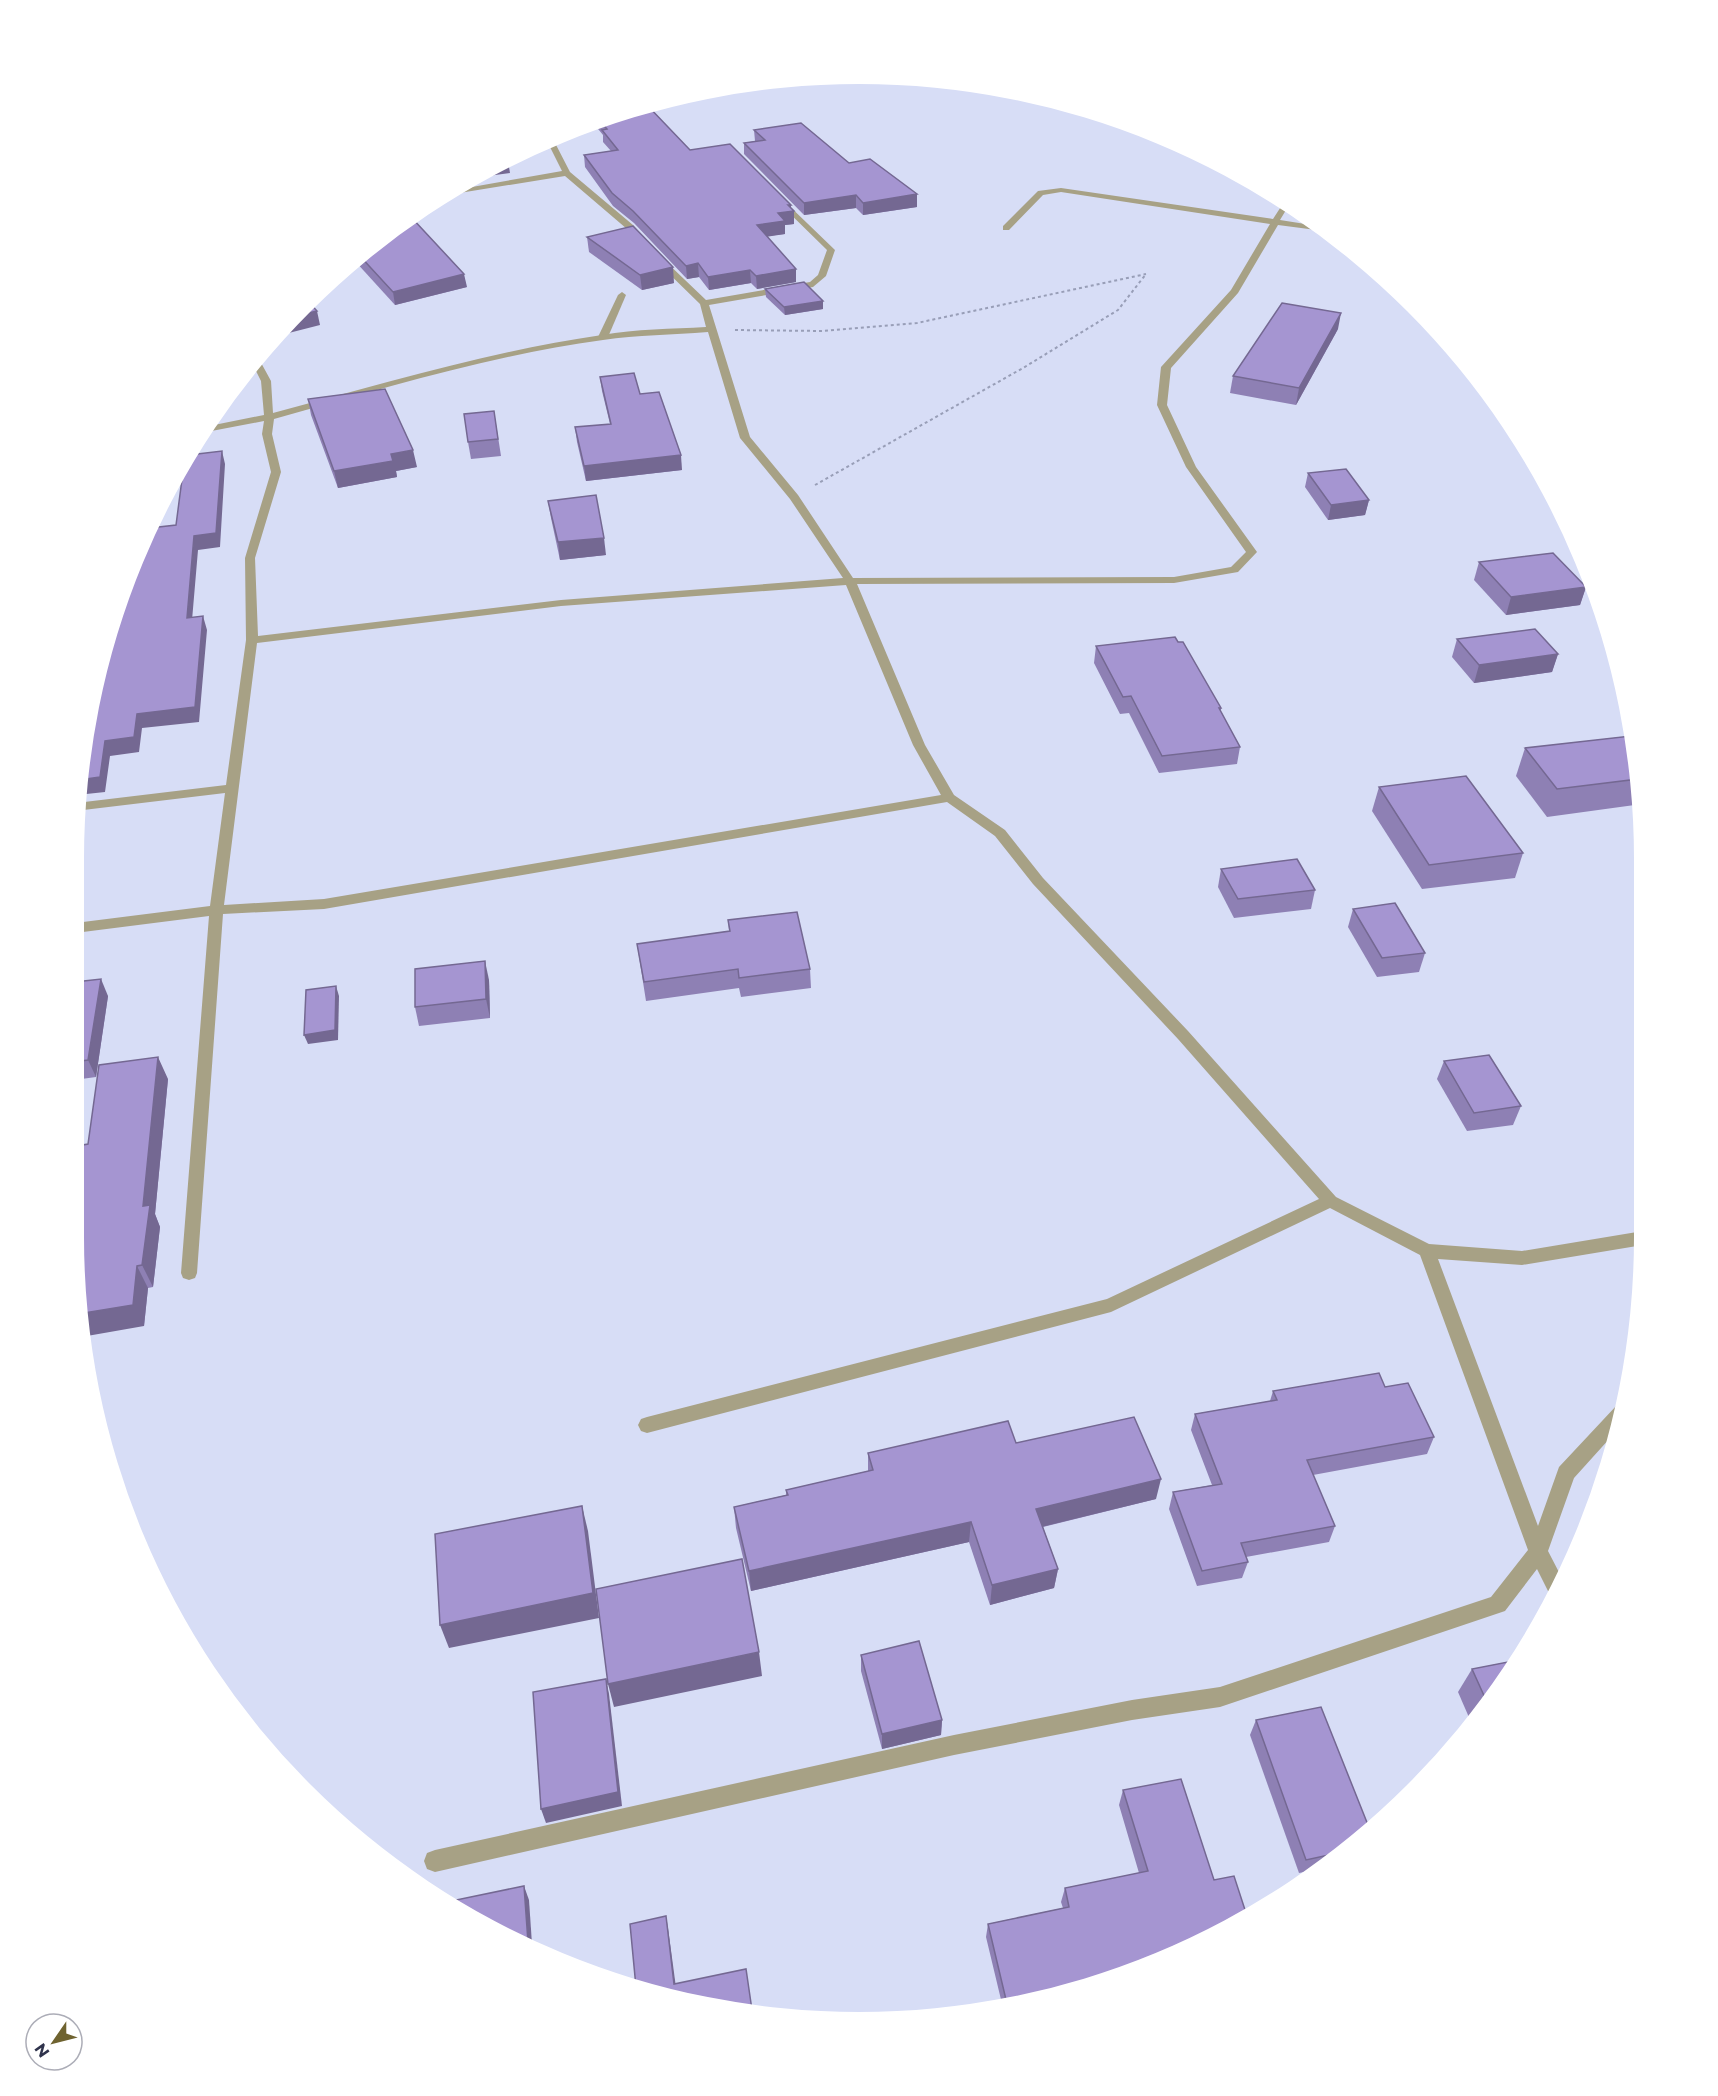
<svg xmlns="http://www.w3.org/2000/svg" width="1718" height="2096" viewBox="0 0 1718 2096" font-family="Montserrat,sans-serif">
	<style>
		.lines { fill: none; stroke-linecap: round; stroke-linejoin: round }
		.path { stroke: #989eb7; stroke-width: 2; stroke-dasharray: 3 3; stroke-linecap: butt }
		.lane { fill: #a7a185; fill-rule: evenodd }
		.street { fill: #a7a185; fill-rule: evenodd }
		.wall { fill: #8e80b4 }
		.shaded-wall { fill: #746892 }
		.building { fill: #a595d1; stroke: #746892; stroke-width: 1.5 }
	</style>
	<rect width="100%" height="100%" fill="#d7ddf6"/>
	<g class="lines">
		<!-- path -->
		<g class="path">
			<path d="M735,330L821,331L917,323L1146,274"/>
			<path d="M815,485L1023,368L1118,310L1146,274"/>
		</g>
		<!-- lane -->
		<path class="lane" d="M622,292L626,295L608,337L600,339L598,337L618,295Z"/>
		<!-- street -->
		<g class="street">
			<path d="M553,139L570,172L633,225L646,240V244H640L627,229L565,176L447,195L455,190L562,171L547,141Z"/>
			<path d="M1061,188L1273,219L1284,202L1289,205L1280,220L1318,226L1324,231L1278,225L1238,293L1171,368L1167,405L1196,467L1257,552L1238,572L1174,583L857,584L925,745L954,795L1005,830L1043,878L1188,1031L1336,1197L1429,1244L1522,1251L1643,1231V1245L1522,1265L1438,1259L1538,1526L1559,1467L1617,1405L1624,1403L1620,1427L1574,1478L1548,1551L1564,1582L1552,1599L1537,1569L1505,1611L1220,1707L1132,1720L954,1755L435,1872L427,1869L424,1861L427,1853L435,1850L954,1735L1132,1700L1220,1687L1491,1597L1528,1550L1420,1255L1330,1208L1111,1312L647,1433L641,1431L638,1425L641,1419L647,1417L1107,1299L1319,1199L1178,1039L1033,884L995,836L947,802L324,909L223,914L197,1273L195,1278L189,1280L183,1278L181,1273L209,916L75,933V923L210,906L225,793L75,811L76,803L226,785L246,640L245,558L271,472L262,434L264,421L201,433L204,427L264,415L261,381L253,365L259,359L271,381L273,413C382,384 490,351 602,335C636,329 672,329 706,327L700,304L655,260L662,258L706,300L810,282L818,275L827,250L777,201V197H780L835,250L826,276L813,287L709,305L750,437L798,495L853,578L1174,577L1231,567L1246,552L1186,467L1157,405L1161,367L1231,290L1270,224L1061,192L1043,195L1009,230H1003V226L1038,191ZM708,332L740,438L790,499L843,578L561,600L258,636L255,558L281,472L272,434L274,419C382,389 491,355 603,340C637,335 673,335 708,332ZM846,585L913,745L941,795L324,899L224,905L257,643L561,606Z"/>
		</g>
	</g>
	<!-- wall -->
	<g class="wall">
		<path d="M646,104L690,150L791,208L794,224L785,225V234L767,236L796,282L757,289L751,283L709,290L699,277L687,279L634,223L613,206L585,167L584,155L611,151L603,142V135L594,124Z"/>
		<path d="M754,130L849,163L917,194V207L863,215L856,208L804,215L744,154V143L755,141Z"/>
		<path d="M381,236L467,287L395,305L354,260Z"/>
		<path d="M587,237L674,283L642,290L589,252Z"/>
		<path d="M765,289L823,301V309L785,315L766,297Z"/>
		<path d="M1338,329L1296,405L1230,393L1233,376Z"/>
		<path d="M600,377L640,394L682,470L586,481L577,442L575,427L610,424L602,391Z"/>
		<path d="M308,399L417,467L396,471L397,477L338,488L311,415Z"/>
		<path d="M494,411L501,456L471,459L468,442Z"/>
		<path d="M1308,473L1369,500L1365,515L1328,520L1305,487Z"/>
		<path d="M548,501L606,555L560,560L551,518Z"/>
		<path d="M1479,562L1586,587L1580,605L1506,615L1474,580Z"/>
		<path d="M1457,639L1558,654L1552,672L1474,683L1452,657Z"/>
		<path d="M1096,646L1221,708V712L1240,747L1237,764L1159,773L1129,713L1120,714L1094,663Z"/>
		<path d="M1631,736L1642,804L1547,817L1516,776L1525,748Z"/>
		<path d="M1379,787L1523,853L1515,878L1422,889L1372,811Z"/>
		<path d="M1221,869L1315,890L1311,909L1234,918L1218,887Z"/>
		<path d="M1353,909L1425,953L1419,972L1377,977L1348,927Z"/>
		<path d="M728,920L810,969L811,988L741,997L739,988L646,1001L637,944L729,931Z"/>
		<path d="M489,980L490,1018L419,1026L415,1007Z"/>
		<path d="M75,982L108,996L96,1077L74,1080Z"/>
		<path d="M1444,1061L1521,1106L1513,1125L1467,1131L1437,1079Z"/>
		<path d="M168,1079L155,1214L160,1227L153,1287L148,1288L144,1326L88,1144Z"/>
		<path d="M1385,1387L1434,1437L1427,1454L1313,1475L1335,1526L1329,1542L1246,1557L1248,1562L1242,1578L1197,1586L1169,1509L1173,1492L1212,1485L1191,1430L1195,1414L1270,1401L1273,1391Z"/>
		<path d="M1016,1443L1156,1499L1043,1527L1058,1569L1054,1588L990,1605L969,1542L751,1591L736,1528L734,1507L786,1495V1490L868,1471V1453Z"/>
		<path d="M861,1655L942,1720L941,1735L882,1749L861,1671Z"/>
		<path d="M1513,1661L1471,1722L1458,1692L1472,1669Z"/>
		<path d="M1256,1720L1370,1830L1337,1860L1324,1868L1299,1873L1250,1735Z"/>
		<path d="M1123,1790L1214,1880L1012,2007L1003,2008L986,1937L988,1924L1063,1908L1061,1902L1065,1888L1139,1873L1119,1805Z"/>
	</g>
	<!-- shaded-wall -->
	<g class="shaded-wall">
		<path d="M508,161L510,173L473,178L498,163Z"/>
		<path d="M917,194V207L863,215V203Z"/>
		<path d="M856,195V208L804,215V203Z"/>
		<path d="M788,205H791V211H794V224L785,225V234L758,238L757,225L778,213Z"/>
		<path d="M698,263L699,277L687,279L686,266Z"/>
		<path d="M673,267L674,283L642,290L640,275Z"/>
		<path d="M796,269V282L757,289L756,276Z"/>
		<path d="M750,270L751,283L709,290L708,277Z"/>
		<path d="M464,274L467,287L395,305L393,292Z"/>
		<path d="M823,301V309L785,315L784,307Z"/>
		<path d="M317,311L320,325L277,336L292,317Z"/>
		<path d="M1341,313L1338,329L1296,405L1299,388Z"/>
		<path d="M413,450L417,467L396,471L397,477L338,488L334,471L391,454Z"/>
		<path d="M222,451L225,464L220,547L198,550L191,632L187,618L194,536Z"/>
		<path d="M681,455L682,470L586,481L584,466Z"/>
		<path d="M1369,500L1365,515L1328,520L1331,505Z"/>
		<path d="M604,538L606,555L560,560L558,542Z"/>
		<path d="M1586,587L1580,605L1506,615L1511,597Z"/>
		<path d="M203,616L207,630L199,722L142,728L139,752L110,756L105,792L77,795L79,780L105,741L137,714Z"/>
		<path d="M1558,654L1552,672L1474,683L1479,665Z"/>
		<path d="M485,961L489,980L490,1018L486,999Z"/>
		<path d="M101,979L108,996L96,1077L88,1060Z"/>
		<path d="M336,986L339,996L338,1040L308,1044L304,1035Z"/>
		<path d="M158,1057L168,1079L155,1214L160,1227L153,1287L142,1265L143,1206Z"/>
		<path d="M137,1266L148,1288L144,1326L87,1336L84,1313Z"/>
		<path d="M1161,1479L1156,1499L1033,1529L1036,1509Z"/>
		<path d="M582,1506L588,1531L599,1618L449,1648L440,1625Z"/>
		<path d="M971,1522L969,1542L751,1591L749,1571Z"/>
		<path d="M1058,1569L1054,1588L990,1605L992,1585Z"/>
		<path d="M759,1652L762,1676L614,1707L608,1684Z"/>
		<path d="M606,1679L609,1694L622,1806L546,1823L541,1809Z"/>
		<path d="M942,1720L941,1735L882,1749V1734Z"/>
		<path d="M524,1886L529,1900L532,1944L528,1942Z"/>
		<path d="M666,1916L668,1928L677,1995L674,1984Z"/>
	</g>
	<!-- building -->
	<g class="building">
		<path d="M646,104L690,150L730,144L791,205H788L794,211L778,213L785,221L757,225L796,269L756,276L750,270L708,277L698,263L686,266L633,211L612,193L584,155L618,150L602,130L607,129L600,121Z"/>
		<path d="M801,123L849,163L870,159L917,194L863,203L856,195L804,203L744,143L765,140L754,130Z"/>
		<path d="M506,158L508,161L498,163Z"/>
		<path d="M411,217L464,274L393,292L359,255L381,236Z"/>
		<path d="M633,226L673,267L640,275L587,237Z"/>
		<path d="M804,282L823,301L784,307L765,289Z"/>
		<path d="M307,300L317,311L292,317L303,304Z"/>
		<path d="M1282,303L1341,313L1299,388L1233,376Z"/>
		<path d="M634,373L640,394L659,392L681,455L584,466L575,427L611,424L600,377Z"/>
		<path d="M385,389L413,450L391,454L393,461L334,471L308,399Z"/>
		<path d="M494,411L498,439L468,442L464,414Z"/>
		<path d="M222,451L216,533L194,536L187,618L203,616L195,707L137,714L134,737L105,741L100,777L79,780L89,705L133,559L150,528L176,525L184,464L189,455Z"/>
		<path d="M1346,469L1369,500L1331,505L1308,473Z"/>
		<path d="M596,495L604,538L558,542L548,501Z"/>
		<path d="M1553,553L1586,587L1511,597L1479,562Z"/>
		<path d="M1535,629L1558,654L1479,665L1457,639Z"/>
		<path d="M1175,637L1178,642H1183L1221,708H1219L1240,747L1162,756L1131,696L1123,697L1096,646Z"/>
		<path d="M1631,736L1638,779L1557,789L1525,748Z"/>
		<path d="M1466,776L1523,853L1429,865L1379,787Z"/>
		<path d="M1297,859L1315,890L1238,899L1221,869Z"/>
		<path d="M1395,903L1425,953L1382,958L1353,909Z"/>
		<path d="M797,912L810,969L739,978L738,969L644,982L637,944L730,931L728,920Z"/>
		<path d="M485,961L486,999L415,1007V969Z"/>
		<path d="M101,979L88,1060L74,1062L75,982Z"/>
		<path d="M336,986L335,1030L304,1035L306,990Z"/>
		<path d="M1489,1055L1521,1106L1474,1113L1444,1061Z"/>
		<path d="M158,1057L143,1206L150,1205L142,1265L137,1266L133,1305L84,1313L74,1237V1166L77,1146L88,1144L99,1065Z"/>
		<path d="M1379,1373L1385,1387L1408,1383L1434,1437L1307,1460L1335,1526L1241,1543L1248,1562L1202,1571L1173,1492L1222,1484L1195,1414L1277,1400L1273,1391Z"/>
		<path d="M1134,1417L1161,1479L1036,1509L1058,1569L992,1585L971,1522L749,1571L734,1507L788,1495L786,1490L873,1470L868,1453L1008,1421L1016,1443Z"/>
		<path d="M582,1506L593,1593L440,1625L435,1534Z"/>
		<path d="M742,1559L759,1652L608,1684L596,1589Z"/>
		<path d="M919,1641L942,1720L882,1734L861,1655Z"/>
		<path d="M1513,1661L1486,1700L1472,1669Z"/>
		<path d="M606,1679L618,1792L541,1809L533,1692Z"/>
		<path d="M1321,1707L1370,1830L1347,1851L1306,1860L1256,1720Z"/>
		<path d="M1181,1779L1214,1880L1234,1876L1247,1916L1206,1942L1012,2007L1008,2008L988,1924L1069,1907L1065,1888L1148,1871L1123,1790Z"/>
		<path d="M524,1886L528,1942L451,1904V1901Z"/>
		<path d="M666,1916L674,1984L746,1969L752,2010L636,1987L630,1924Z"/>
	</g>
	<!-- crop -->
	<path d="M0 0H1718V2096H0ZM859 84H859A775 775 0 0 1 1634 859V1237A775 775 0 0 1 859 2012H859A775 775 0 0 1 84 1237V859A775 775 0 0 1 859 84Z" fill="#fff" fill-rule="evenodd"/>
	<!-- north arrow -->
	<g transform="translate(54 2042) rotate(235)"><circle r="28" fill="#ffffff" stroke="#acadb7" stroke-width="1.5"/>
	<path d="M0-4.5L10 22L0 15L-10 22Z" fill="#6f6330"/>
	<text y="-9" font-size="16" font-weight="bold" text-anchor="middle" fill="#2f334c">N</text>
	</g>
</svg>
